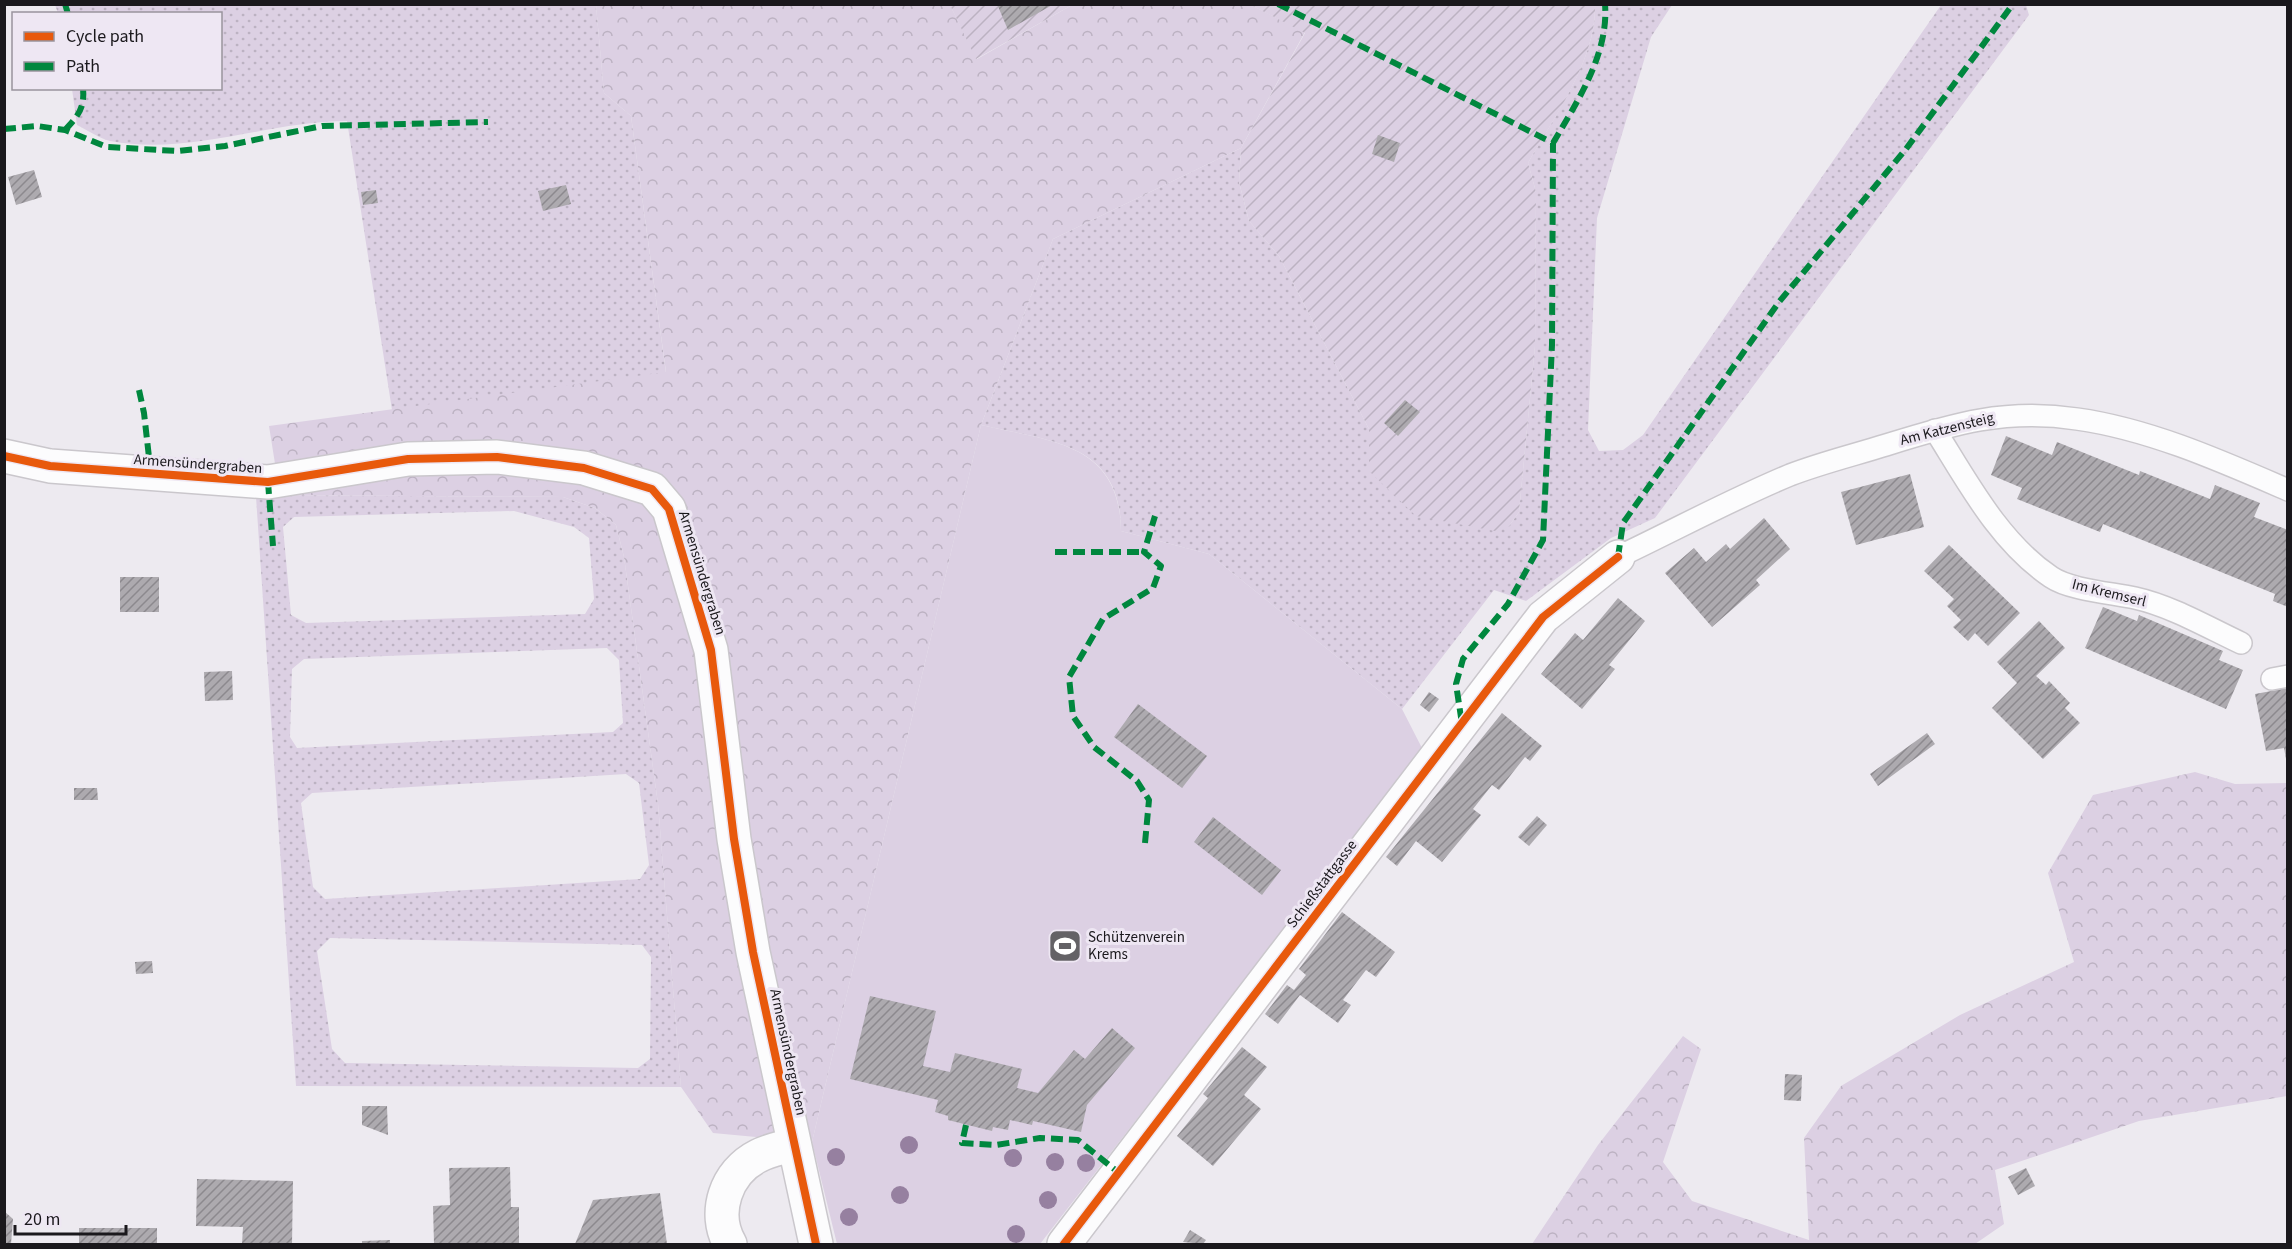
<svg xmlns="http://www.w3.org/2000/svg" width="2292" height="1249" viewBox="0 0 2292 1249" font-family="'Source Sans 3',sans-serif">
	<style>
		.grass { fill: url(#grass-dots); fill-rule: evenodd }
		.forest { fill: url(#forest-crowns) }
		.park { fill: #dcd0e3 }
		.garden { fill: url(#garden-furrows) }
		.building { fill: url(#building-hatch) }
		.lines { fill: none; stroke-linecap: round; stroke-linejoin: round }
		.service-casing { stroke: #cac7cc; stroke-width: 24 }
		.minor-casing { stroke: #cac7cc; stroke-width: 36 }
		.service { stroke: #fcfcfd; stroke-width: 21 }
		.minor { stroke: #fcfcfd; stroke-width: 33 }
		.quiet { stroke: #00873e; stroke-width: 6; stroke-dasharray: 12 6; stroke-linecap: butt }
		.cycleway-casing { stroke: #eee7f3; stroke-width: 11 }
		.cycleway { stroke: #e8590c; stroke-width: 8 }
		.tree { fill: #9680a0 }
		.labels { text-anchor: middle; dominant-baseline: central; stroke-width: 6; stroke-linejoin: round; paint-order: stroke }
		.street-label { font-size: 15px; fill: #1a181c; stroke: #eee7f3 }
		.poi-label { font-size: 15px; fill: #1a181c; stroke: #eee7f3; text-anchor: start }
	</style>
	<defs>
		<pattern id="grass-dots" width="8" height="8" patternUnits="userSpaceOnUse" patternTransform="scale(1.5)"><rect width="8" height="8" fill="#dcd0e3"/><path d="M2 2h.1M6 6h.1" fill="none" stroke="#bcb2c2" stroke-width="1.8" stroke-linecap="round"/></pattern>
		<pattern id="forest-crowns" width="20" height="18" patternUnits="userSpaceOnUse" patternTransform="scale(1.5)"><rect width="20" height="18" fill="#dcd0e3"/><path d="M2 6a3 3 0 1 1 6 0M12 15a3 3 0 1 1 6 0" fill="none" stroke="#bcb2c2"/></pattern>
		<pattern id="garden-furrows" width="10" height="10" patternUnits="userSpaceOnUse" patternTransform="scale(1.5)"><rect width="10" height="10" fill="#dcd0e3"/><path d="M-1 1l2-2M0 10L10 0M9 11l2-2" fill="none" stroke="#bcb2c2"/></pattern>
		<pattern id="building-hatch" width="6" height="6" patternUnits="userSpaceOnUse" patternTransform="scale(1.5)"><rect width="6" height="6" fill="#adaaaf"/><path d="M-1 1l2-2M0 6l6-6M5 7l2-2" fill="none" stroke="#8c898e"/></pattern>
	</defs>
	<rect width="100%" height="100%" fill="#edeaf0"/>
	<!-- grass -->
	<g class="grass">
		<path d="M55,5H596L604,93L631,116L666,373L392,410L347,121C268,121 191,156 110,141C99,138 87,130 77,125L72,89L220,88V14L58,13Z"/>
		<path d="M1595,5H1672L1651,37L1597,218L1588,430L1599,451L1623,450L1643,435L1941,5H2026L2029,15L1655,518L1611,538L1526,601L1494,590L1402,709L1209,554L1121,531C1121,442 1049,441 981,425L1053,239L1241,148L1239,182L1249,221L1279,256L1369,429V471L1509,526L1519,512L1535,346L1536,192L1528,163C1554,117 1597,58 1595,5Z"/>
		<path d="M280,495L563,497L595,508L616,525L624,557L658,804L681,1087L296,1086L256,497ZM514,511L574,527L589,538L594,599L585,614L306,623L291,615L283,527L294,517ZM607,648L619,660L623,723L613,732L297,748L290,737L292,669L304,659ZM626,774L639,783L649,865L640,879L325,899L313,887L301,803L312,793ZM330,938L642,945L651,957L650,1059L638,1068L345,1063L332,1049L317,951Z"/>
	</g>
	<!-- forest -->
	<g class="forest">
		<path d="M596,5H950L977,59L1072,5H1251L1305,32L1241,148L1053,239L981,425L812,1142L713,1133L681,1087L658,804L624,557L616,525L595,508L563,497L280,495L269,426L666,372L631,116L604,93Z"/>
		<path d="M2195,772L2235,784L2287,783V1096L2139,1121L1995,1170L2004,1224L1975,1244H1532L1598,1145L1683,1036L1701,1049L1663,1162L1692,1201L1809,1240L1804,1138L1841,1086L1960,1015L2074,962L2048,873L2093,795Z"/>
	</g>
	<!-- park -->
	<path class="park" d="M981,425C1049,441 1120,442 1121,531L1209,554L1402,709L1423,750L1040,1244H837L812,1142Z"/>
	<!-- garden -->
	<g class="garden">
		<path d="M950,5H1072L976,59Z"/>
		<path d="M1251,5H1595C1597,58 1554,118 1528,163L1536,192L1535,346L1519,512L1509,526L1495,531L1416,516L1369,471V429L1279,256L1249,221L1239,182L1241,148L1305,33Z"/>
	</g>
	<!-- building -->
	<g class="building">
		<path d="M997,4H1054L1008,30Z"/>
		<path d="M1378,135L1400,143L1394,162L1372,154Z"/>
		<path d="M34,170L42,197L16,205L8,177Z"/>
		<path d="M566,185L571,204L543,211L538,191Z"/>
		<path d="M376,190L378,203L363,205L361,192Z"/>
		<path d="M1405,400L1420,412L1398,436L1384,423Z"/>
		<path d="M2006,436L2052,455L2057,442L2139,475L2140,471L2210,499L2215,485L2260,503L2254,517L2288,530V607L2273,601L2275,594L2103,524L2100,532L2017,499L2022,488L1991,475Z"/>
		<path d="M1910,474L1924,527L1856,545L1841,492Z"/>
		<path d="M1764,518L1790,549L1756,580L1760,585L1712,627L1665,573L1694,548L1706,562L1726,544L1730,549Z"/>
		<path d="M1949,545L2020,613L1988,646L1975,633L1968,641L1953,627L1961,620L1947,606L1954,599L1924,571Z"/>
		<rect x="120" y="577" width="39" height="35"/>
		<path d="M1618,598L1645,621L1609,665L1615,669L1582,709L1541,674L1575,633L1583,640Z"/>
		<path d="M2103,607L2137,621L2139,615L2223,651L2219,660L2243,670L2226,709L2085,648Z"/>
		<path d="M2039,621L2065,648L2036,676L2046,685L2049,681L2070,703L2065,708L2080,723L2043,759L1992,708L2017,683L1997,662Z"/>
		<path d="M232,671L233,700L205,701L204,672Z"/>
		<path d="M2288,688V759H2286L2284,748L2266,751L2255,694Z"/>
		<path d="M1429,692L1439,699L1429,712L1420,705Z"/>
		<path d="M1138,704L1207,756L1182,788L1114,737Z"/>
		<path d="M1502,713L1542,746L1530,761L1525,757L1499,790L1492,785L1473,809L1481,815L1442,862L1416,841L1397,866L1386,857Z"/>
		<path d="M1927,733L1935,744L1878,786L1870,774Z"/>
		<path d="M74,788H97L98,800H74Z"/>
		<path d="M1537,816L1547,825L1529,846L1518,837Z"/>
		<path d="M1213,817L1281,870L1262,895L1194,842Z"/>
		<path d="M1342,912L1395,952L1376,977L1366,970L1343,1000L1351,1005L1338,1023L1300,995L1278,1024L1265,1014L1287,985L1294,990L1306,975L1299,969Z"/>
		<path d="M152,961L153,973L136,974L135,962Z"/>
		<path d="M870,996L936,1011L923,1066L950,1072L955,1053L1022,1069L1017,1088L1038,1093L1074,1050L1085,1059L1112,1028L1135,1048L1087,1105L1081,1132L1033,1121L1032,1125L1010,1120L1008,1130L993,1127L992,1131L948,1120V1116L935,1112L938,1100L850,1079Z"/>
		<path d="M1242,1047L1267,1067L1244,1095L1261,1109L1213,1166L1177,1136L1208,1098L1203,1094Z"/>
		<path d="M1785,1074L1802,1075L1801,1101L1784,1100Z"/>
		<path d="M362,1106H387L388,1135L362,1125Z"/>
		<path d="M510,1167L511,1207H519V1244H434L433,1206L450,1205L449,1168Z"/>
		<path d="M2026,1168L2035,1186L2018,1195L2008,1177Z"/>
		<path d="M197,1179L293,1181L292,1244H242L243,1227L196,1226Z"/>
		<path d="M660,1193L667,1244H575L593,1200Z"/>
		<path d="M4,1211L13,1219L11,1244H4Z"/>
		<rect x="79" y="1228" width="78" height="16"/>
		<path d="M1190,1230L1206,1240L1203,1244L1183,1242Z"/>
		<path d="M390,1240V1244H362V1241Z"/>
	</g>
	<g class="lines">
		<!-- service casing -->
		<g class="service-casing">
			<g id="service">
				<path d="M1935,430C1967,481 1999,542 2051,577C2070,590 2112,593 2135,598C2171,606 2207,627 2241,643"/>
				<path d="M1618,557C1675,530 1732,499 1790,475C1821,463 1854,455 1886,445C1953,424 2006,408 2077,419C2149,429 2221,461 2288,490"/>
				<path d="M2272,679L2288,676"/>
			</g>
		</g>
		<!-- minor casing -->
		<g class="minor-casing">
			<g id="minor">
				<path d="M4,456L50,466L268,482L408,459L497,457L584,468L652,489L669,509L711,650L734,839L753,952L816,1244"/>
				<path d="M730,1244C712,1213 726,1172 758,1156C769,1150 783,1148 794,1144"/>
				<path d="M1064,1244L1543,617L1618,557"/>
			</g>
		</g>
		<!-- service -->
		<use href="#service" class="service"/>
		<!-- minor -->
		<use href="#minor" class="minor"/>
		<!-- quiet -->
		<g class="quiet">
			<path d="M65,4L68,14"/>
			<path d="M1278,4L1553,143L1552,345L1543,540L1508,604L1463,659L1456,684L1462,724"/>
			<path d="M4,129L37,126L65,130L107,147L177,151L225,146L322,126L488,122"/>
			<path d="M65,130C78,116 85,108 83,88"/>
			<path d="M1553,143C1577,102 1609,54 1605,4"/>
			<path d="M139,390L144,413L151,475"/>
			<path d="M268,482L273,546"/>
			<path d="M1055,552H1144"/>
			<path d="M1618,557L1623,523L1779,302L1906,149L2013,4"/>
			<path d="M1145,843L1149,800L1137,781L1094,747L1073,716L1069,677L1103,619L1153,588L1161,566L1144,552L1155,516"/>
			<path d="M966,1125L962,1143L996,1145L1040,1138L1078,1140L1119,1173"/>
		</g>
		<!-- cycleway casing -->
		<g class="cycleway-casing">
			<g id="cycleway">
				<path d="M4,456L50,466L268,482L408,459L497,457L584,468L652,489L669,509L711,650L734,839L753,952L816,1244"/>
				<path d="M1064,1244L1543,617L1618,557"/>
			</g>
		</g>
		<!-- cycleway -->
		<use href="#cycleway" class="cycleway"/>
	</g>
	<!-- trees -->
	<g class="tree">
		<circle cx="909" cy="1145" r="9"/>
		<circle cx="836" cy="1157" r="9"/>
		<circle cx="1013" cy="1158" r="9"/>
		<circle cx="1055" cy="1162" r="9"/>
		<circle cx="1086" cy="1163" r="9"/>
		<circle cx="900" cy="1195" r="9"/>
		<circle cx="1048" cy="1200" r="9"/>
		<circle cx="849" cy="1217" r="9"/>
		<circle cx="1016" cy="1234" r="9"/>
	</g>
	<!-- icons -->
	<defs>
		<g id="stadium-square" transform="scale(1.725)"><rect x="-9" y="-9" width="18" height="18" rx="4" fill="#646266" stroke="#eee7f3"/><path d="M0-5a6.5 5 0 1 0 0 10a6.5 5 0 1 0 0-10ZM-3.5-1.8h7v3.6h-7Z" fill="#fff"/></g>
	</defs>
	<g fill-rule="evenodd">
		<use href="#stadium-square" x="1065" y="946"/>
	</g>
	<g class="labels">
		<!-- street labels -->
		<g class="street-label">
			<text transform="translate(1947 429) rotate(-14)">Am Katzensteig</text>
			<text transform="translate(198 464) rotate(4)">Armensündergraben</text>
			<text transform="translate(702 573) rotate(73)">Armensündergraben</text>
			<text transform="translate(2109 593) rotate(14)">Im Kremserl</text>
			<text transform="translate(1322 884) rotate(-53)">Schießstattgasse</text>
			<text transform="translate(788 1052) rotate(78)">Armensündergraben</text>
		</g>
		<!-- poi labels -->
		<g class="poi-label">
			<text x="1088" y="937">Schützenverein<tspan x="1088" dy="17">Krems</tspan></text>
		</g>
	</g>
	<!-- border -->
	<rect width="2292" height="1249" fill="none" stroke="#1a181c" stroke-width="12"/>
	<!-- legend -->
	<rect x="12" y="12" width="210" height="78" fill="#eee7f3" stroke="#99949d" stroke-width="1.5"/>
	<rect x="24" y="32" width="30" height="9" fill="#e8590c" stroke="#99949d" stroke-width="1.5"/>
	<text x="66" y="42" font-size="18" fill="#1a181c">Cycle path</text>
	<rect x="24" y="62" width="30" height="9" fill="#00873e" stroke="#99949d" stroke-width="1.5"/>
	<text x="66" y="72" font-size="18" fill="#1a181c">Path</text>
	<!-- scale -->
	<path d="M15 1225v9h111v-9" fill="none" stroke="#1a181c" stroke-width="3"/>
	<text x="24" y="1225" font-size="18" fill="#1a181c" stroke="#eee7f3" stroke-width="4.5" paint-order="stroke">20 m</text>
</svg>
